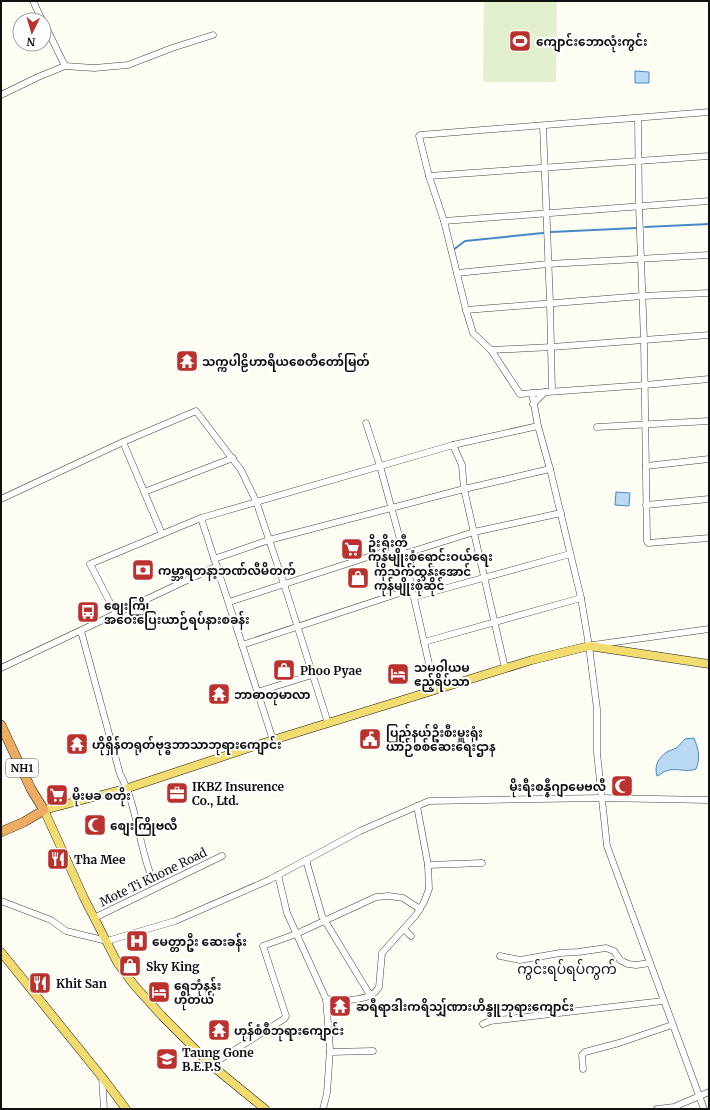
<svg xmlns="http://www.w3.org/2000/svg" width="710" height="1110" viewBox="0 0 710 1110" font-family="Merriweather,'Noto Sans Myanmar',serif">
	<style>
		.pitch { fill: #e2f0cf }
		.water { fill: #badaf4; stroke: #4489c7 }
		.lines { fill: none; stroke-linecap: round; stroke-linejoin: round }
		.stream { stroke: #4489c7; stroke-width: 2 }
		.minor-casing { stroke: #434343; stroke-width: 7 }
		.major-casing { stroke: #212121; stroke-width: 9 }
		.highway-casing { stroke: #212121; stroke-width: 10 }
		.minor { stroke: #fff; stroke-width: 6 }
		.major { stroke: #f2dc6f; stroke-width: 8 }
		.highway { stroke: #edac62; stroke-width: 9 }
		.labels { text-anchor: middle; dominant-baseline: central; stroke-width: 4; stroke-linejoin: round; paint-order: stroke }
		.shield { fill: #fff; stroke: #585858; stroke-width: 1 }
		.shield-label { font-size: 11px; font-weight: bold; fill: #101010 }
		.poi-label { font-size: 12px; font-weight: bold; fill: #101010; stroke: #fff; text-anchor: start }
		.street-label { font-size: 12px; fill: #101010; stroke: #fff }
		.quarter-label { font-size: 14px; fill: #101010; stroke: #fff }
	</style>
	<rect width="100%" height="100%" fill="#fefdf3"/>
	<!-- pitch -->
	<path class="pitch" d="M484,1H557L556,82H483Z"/>
	<!-- water -->
	<g class="water">
		<path d="M635,71L649,72V83H635Z"/>
		<path d="M616,492L630,493L629,506L615,505Z"/>
		<path d="M694,738C698,748 701,758 696,769C686,773 676,767 666,771C663,772 660,775 657,776C654,766 658,758 667,752C670,750 673,750 676,748C679,746 682,742 685,739Z"/>
	</g>
	<g class="lines">
		<!-- stream -->
		<g class="stream">
			<path d="M645,227L709,224"/>
			<path d="M551,232L637,228"/>
			<path d="M453,250L465,241L543,233"/>
		</g>
		<!-- minor casing -->
		<g class="minor-casing">
			<g id="minor">
				<path d="M33,1L42,20"/>
				<path d="M44,23L65,66"/>
				<path d="M1,95L38,77L65,66L94,68L128,65L172,48L213,35"/>
				<path d="M709,112L420,135L419,136L429,176L444,221L466,310L473,333L491,350L520,394L645,385L709,379"/>
				<path d="M638,118L639,206L644,340L647,541L648,543L709,538"/>
				<path d="M543,126L550,303L552,391"/>
				<path d="M429,176L709,156"/>
				<path d="M444,221L709,201"/>
				<path d="M457,273L548,264L709,255"/>
				<path d="M466,310L642,296L709,293"/>
				<path d="M491,350L552,347L709,335"/>
				<path d="M532,393L538,426L550,469L581,598L589,646L597,709V753L607,846L704,1109"/>
				<path d="M533,404L545,392"/>
				<path d="M366,423L380,466L404,554L435,690"/>
				<path d="M597,427L709,421"/>
				<path d="M123,442L162,534"/>
				<path d="M453,445L462,465L464,489L505,668"/>
				<path d="M646,466L709,459"/>
				<path d="M144,492L233,458"/>
				<path d="M1,499L123,442L196,411L241,470L256,501L284,584L328,723"/>
				<path d="M646,505L709,499"/>
				<path d="M201,518L273,740"/>
				<path d="M404,554L474,532L561,513"/>
				<path d="M214,559L269,540L464,489L550,469"/>
				<path d="M414,597L570,554"/>
				<path d="M229,602L402,546"/>
				<path d="M116,614L90,564L201,518L453,445L538,426"/>
				<path d="M81,631L120,774C136,804 138,838 149,870"/>
				<path d="M424,642L581,598"/>
				<path d="M242,645L412,589"/>
				<path d="M593,645L709,629"/>
				<path d="M1,668L217,566"/>
				<path d="M257,692L312,675"/>
				<path d="M306,860L322,916L370,995"/>
				<path d="M428,865L482,863"/>
				<path d="M278,875L287,913L326,999L330,1049L327,1093L323,1109"/>
				<path d="M1,901L51,920L66,931L107,941L175,921L269,880L360,831L429,801L601,798L709,800"/>
				<path d="M94,918L222,856"/>
				<path d="M404,929L411,936"/>
				<path d="M500,956L520,960L560,953L578,952L606,948L614,951L620,960L628,964L636,965L650,963"/>
				<path d="M326,999C341,1000 371,1003 379,987L382,953L416,915L424,902L429,889L428,865L417,806"/>
				<path d="M483,1024L490,1021L663,1001"/>
				<path d="M330,1052L373,1051"/>
				<path d="M211,1065L284,1019L286,1016L263,946L296,934L376,897L389,896L403,898L420,909"/>
				<path d="M583,1069L582,1055L585,1052L619,1043L672,1025"/>
				<path d="M102,1077L104,1109"/>
				<path d="M657,1109L674,1107L709,1092"/>
			</g>
		</g>
		<!-- major casing -->
		<g class="major-casing">
			<g id="major">
				<path d="M1,952L102,1077L126,1109"/>
				<path d="M265,1109L211,1065L162,1016L134,985L117,962L84,898L44,810L128,788L273,740L435,690L532,660L589,646L709,664"/>
			</g>
		</g>
		<!-- highway casing -->
		<g class="highway-casing">
			<path id="highway" d="M1,725L31,789L44,810L24,822L1,832"/>
		</g>
		<!-- minor -->
		<use href="#minor" class="minor"/>
		<!-- major -->
		<use href="#major" class="major"/>
		<!-- highway -->
		<use href="#highway" class="highway"/>
	</g>
	<!-- icons -->
	<defs>
		<g id="stadium-square" transform="scale(1.15)"><rect x="-9" y="-9" width="18" height="18" rx="4" fill="#ba312d" stroke="#fff"/><path d="M0-5a6.5 5 0 1 0 0 10a6.5 5 0 1 0 0-10ZM-3.5-1.8h7v3.6h-7Z" fill="#fff"/></g>
		<g id="temple-square" transform="scale(1.15)"><rect x="-9" y="-9" width="18" height="18" rx="4" fill="#ba312d" stroke="#fff"/><path d="M0-6L5-2H3V0L6.5 2.5H4V6H1.5V3h-3V6H-4V2.5H-6.5L-3 0V-2H-5Z" fill="#fff"/></g>
		<g id="supermarket-square" transform="scale(1.15)"><rect x="-9" y="-9" width="18" height="18" rx="4" fill="#ba312d" stroke="#fff"/><path d="M-6-5.5h2.5l.6 2H6L4.5 2H-2.5L-4.4-4H-6ZM-1.5 3.2a1.3 1.3 0 1 0 .1 0ZM3 3.2a1.3 1.3 0 1 0 .1 0Z" fill="#fff"/></g>
		<g id="bank-square" transform="scale(1.15)"><rect x="-9" y="-9" width="18" height="18" rx="4" fill="#ba312d" stroke="#fff"/><path d="M-6-4H6V4H-6ZM0-2.3a2.3 2.3 0 1 0 0 4.6a2.3 2.3 0 1 0 0-4.6Z" fill="#fff"/></g>
		<g id="shop-square" transform="scale(1.15)"><rect x="-9" y="-9" width="18" height="18" rx="4" fill="#ba312d" stroke="#fff"/><path d="M-5-2.5h2.3a2.7 3.5 0 0 1 5.4 0H5L5.5 6h-11ZM-1.5-2.5h3a1.5 2.3 0 0 0-3 0Z" fill="#fff"/></g>
		<g id="bus-square" transform="scale(1.15)"><rect x="-9" y="-9" width="18" height="18" rx="4" fill="#ba312d" stroke="#fff"/><path d="M-5-6H5V4H4V6H2V4H-2V6H-4V4H-5ZM-3.5-4V0h7V-4ZM-3.5 1.2v1.5H-2V1.2ZM2 1.2v1.5H3.5V1.2Z" fill="#fff"/></g>
		<g id="hotel-square" transform="scale(1.15)"><rect x="-9" y="-9" width="18" height="18" rx="4" fill="#ba312d" stroke="#fff"/><path d="M-6-4.5h1.5V1H6V5H4.5V3h-9V5H-6ZM-4 0a1.8 1.8 0 1 1 3.6 0ZM.5 0V-2.5h3Q6-2.5 6 0Z" fill="#fff"/></g>
		<g id="civic-square" transform="scale(1.15)"><rect x="-9" y="-9" width="18" height="18" rx="4" fill="#ba312d" stroke="#fff"/><path d="M-.6-6.5H3V-4.5H.6V-3L4-1V1h2V6H-6V1h2V-1L-.6-3ZM-1.2 2.5V6h2.4V2.5Z" fill="#fff"/></g>
		<g id="mosque-square" transform="scale(1.15)"><rect x="-9" y="-9" width="18" height="18" rx="4" fill="#ba312d" stroke="#fff"/><path d="M3.5-4.9A6 6 0 1 0 3.5 4.9A5 5 0 1 1 3.5-4.9Z" fill="#fff"/></g>
		<g id="office-square" transform="scale(1.15)"><rect x="-9" y="-9" width="18" height="18" rx="4" fill="#ba312d" stroke="#fff"/><path d="M-6-3h4V-5.5h4V-3h4V5H-6ZM-1-4.5V-3h2v-1.5ZM-6 0V1H6V0Z" fill="#fff"/></g>
		<g id="restaurant-square" transform="scale(1.15)"><rect x="-9" y="-9" width="18" height="18" rx="4" fill="#ba312d" stroke="#fff"/><path d="M-5-6h1v4h1v-4h1v4h1v-4h1v5L-1.5 .5V6h-2V.5L-5-1ZM5-6V6H3V1.5H1.5Q1.5-4 5-6Z" fill="#fff"/></g>
		<g id="hospital-square" transform="scale(1.15)"><rect x="-9" y="-9" width="18" height="18" rx="4" fill="#ba312d" stroke="#fff"/><path d="M-5-5h3v3.5h4V-5h3V5h-3V1.5h-4V5h-3Z" fill="#fff"/></g>
		<g id="school-square" transform="scale(1.15)"><rect x="-9" y="-9" width="18" height="18" rx="4" fill="#ba312d" stroke="#fff"/><path d="M0-5L7-2L0 1L-7-2ZM-4 1L0 2.5L4 1V4Q0 6-4 4Z" fill="#fff"/></g>
	</defs>
	<g fill-rule="evenodd">
		<use href="#stadium-square" x="520" y="41"/>
		<use href="#temple-square" x="187" y="361"/>
		<use href="#supermarket-square" x="352" y="549"/>
		<use href="#bank-square" x="143" y="570"/>
		<use href="#shop-square" x="358" y="578"/>
		<use href="#bus-square" x="88" y="612"/>
		<use href="#shop-square" x="284" y="670"/>
		<use href="#hotel-square" x="398" y="674"/>
		<use href="#temple-square" x="219" y="694"/>
		<use href="#civic-square" x="370" y="739"/>
		<use href="#temple-square" x="77" y="744"/>
		<use href="#mosque-square" x="622" y="786"/>
		<use href="#office-square" x="177" y="793"/>
		<use href="#supermarket-square" x="57" y="795"/>
		<use href="#mosque-square" x="95" y="825"/>
		<use href="#restaurant-square" x="58" y="859"/>
		<use href="#hospital-square" x="137" y="941"/>
		<use href="#shop-square" x="130" y="966"/>
		<use href="#restaurant-square" x="40" y="983"/>
		<use href="#hotel-square" x="159" y="992"/>
		<use href="#temple-square" x="340" y="1006"/>
		<use href="#temple-square" x="219" y="1030"/>
		<use href="#school-square" x="167" y="1059"/>
	</g>
	<g class="labels">
		<!-- shield labels -->
		<rect class="shield" x="6" y="759" width="32" height="18" rx="3"/>
		<g class="shield-label">
			<text x="22" y="768">NH1</text>
		</g>
		<!-- poi labels -->
		<g class="poi-label">
			<text x="536" y="41">ကျောင်းဘောလုံးကွင်း</text>
			<text x="202" y="361">သက္ကပါဠိဟာရိယစေတီတော်မြတ်</text>
			<text x="368" y="542">ဦးရှိုးတီ<tspan x="368" dy="14">ကုန်မျိုးစုံရောင်းဝယ်ရေး</tspan></text>
			<text x="158" y="570">ကမ္ဘာ့ရတနာ့ဘဏ်လီမိတက်</text>
			<text x="374" y="571">ကိုသက်ထွန်းအောင်<tspan x="374" dy="14">ကုန်မျိုးစုံဆိုင်</tspan></text>
			<text x="104" y="605">စျေးကြို<tspan x="104" dy="14">အဝေးပြေးယာဉ်ရပ်နားစခန်း</tspan></text>
			<text x="414" y="667">သမဝါယမ<tspan x="414" dy="14">ဧည့်ရိပ်သာ</tspan></text>
			<text x="300" y="670">Phoo Pyae</text>
			<text x="234" y="694">ဘာဓာတုမာလာ</text>
			<text x="386" y="732">ပြည်နယ်ဦးစီးမှူးရုံး<tspan x="386" dy="14">ယာဉ်စစ်ဆေးရေးဌာန</tspan></text>
			<text x="92" y="744">ဟိုရှိန်တရုတ်ဗုဒ္ဓဘာသာဘုရားကျောင်း</text>
			<text x="192" y="786">IKBZ Insurence<tspan x="192" dy="14">Co., Ltd.</tspan></text>
			<text x="606" y="786" text-anchor="end">မိုးရီးစန္နီဂျာမေဗလီ</text>
			<text x="72" y="795">မိုးမခ စတိုး</text>
			<text x="110" y="825">စျေးကြိုဗလီ</text>
			<text x="74" y="859">Tha Mee</text>
			<text x="152" y="941">မေတ္တာဦး ဆေးခန်း</text>
			<text x="146" y="966">Sky King</text>
			<text x="56" y="983">Khit San</text>
			<text x="174" y="985">ရွှေဘုံနန်း<tspan x="174" dy="14">ဟိုတယ်</tspan></text>
			<text x="356" y="1006">ဆရီရာဒါးကရိသျှ်ဏားဟိန္ဒူဘုရားကျောင်း</text>
			<text x="234" y="1030">ဟုန်စံစီဘုရားကျောင်း</text>
			<text x="182" y="1052">Taung Gone<tspan x="182" dy="14">B.E.P.S</tspan></text>
		</g>
		<!-- street labels -->
		<g class="street-label">
			<text transform="translate(153 877) rotate(-26)">Mote Ti Khone Road</text>
		</g>
		<!-- quarter labels -->
		<g class="quarter-label">
			<text x="567" y="969">ကွင်းရပ်ရပ်ကွက်</text>
		</g>
	</g>
	<!-- border -->
	<rect width="710" height="1110" fill="none" stroke="#101010" stroke-width="4"/>
	<!-- north arrow -->
	<g transform="translate(32 32) rotate(185)"><circle r="19" fill="#ffffff" stroke="#9f9f9f"/>
	<path d="M0-3L7 15L0 10L-7 15Z" fill="#ba312d"/>
	<text y="-6" font-size="11" font-weight="bold" text-anchor="middle" fill="#101010">N</text>
	</g>
</svg>
